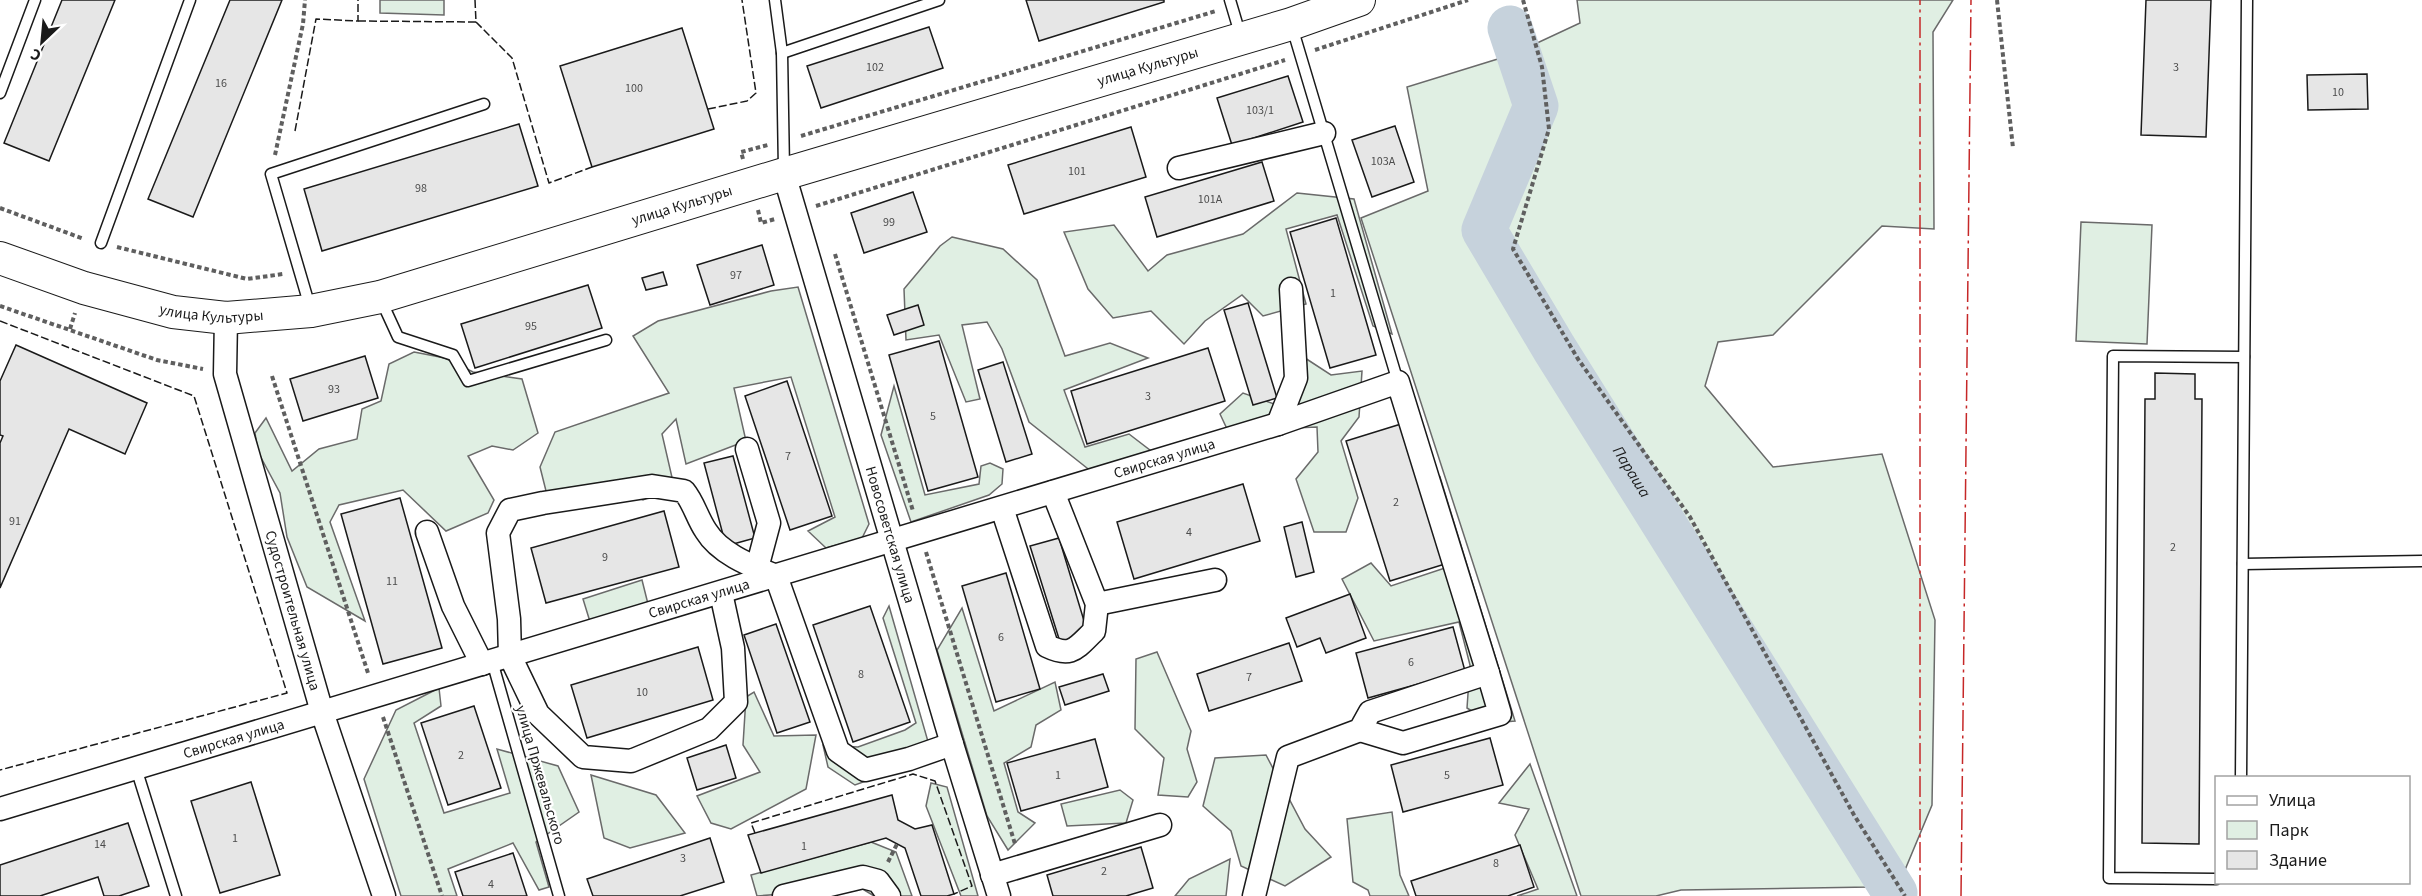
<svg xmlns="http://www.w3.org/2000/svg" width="2422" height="896" viewBox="0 0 2422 896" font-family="'Source Sans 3',sans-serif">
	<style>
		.green { fill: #e0efe3; stroke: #6a6a6a; stroke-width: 1.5 }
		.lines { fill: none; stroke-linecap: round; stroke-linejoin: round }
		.river { stroke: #c6d2dc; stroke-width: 45 }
		.building { fill: #e6e6e6; stroke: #1a1a1a; stroke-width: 1.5 }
		.lane-casing { stroke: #1a1a1a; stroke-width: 13 }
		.street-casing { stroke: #1a1a1a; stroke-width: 25 }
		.secondary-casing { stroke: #1a1a1a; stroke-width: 34 }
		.path { stroke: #5f5f5f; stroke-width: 4; stroke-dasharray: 4.5 3; stroke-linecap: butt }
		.lane { stroke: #fff; stroke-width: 10 }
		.street { stroke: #fff; stroke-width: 22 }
		.secondary { stroke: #fff; stroke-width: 32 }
		.fence { stroke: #1a1a1a; stroke-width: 1.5; stroke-dasharray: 8 3; stroke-linecap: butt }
		.power { stroke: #c62828; stroke-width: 1.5; stroke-dasharray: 21 4.5 3 4.5; stroke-linecap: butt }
		.labels { text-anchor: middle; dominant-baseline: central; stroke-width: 4.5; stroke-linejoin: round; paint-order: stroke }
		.number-label { font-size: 12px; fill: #4d4d4d }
		.street-label { font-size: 15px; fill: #1a1a1a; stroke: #fff }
		.water-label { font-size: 16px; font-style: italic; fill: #1a1a1a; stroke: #fff }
	</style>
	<rect width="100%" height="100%" fill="#fff"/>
	<!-- green -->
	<g class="green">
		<path d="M380,0H444V15L380,13Z"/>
		<path d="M1577,0H1953L1933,32L1934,229L1882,226L1773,335L1718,342L1705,386L1773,467L1882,454L1935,620L1932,805L1897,889L1487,229L1539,107L1522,50L1580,23Z"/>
		<path d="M1514,54L1532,106L1480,230L1879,875L1870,887L1681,890L1656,896H1581L1361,218L1428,191L1407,87Z"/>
		<path d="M1297,193L1354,199L1392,334L1373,326L1337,215L1286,229L1306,304L1263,316L1242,295L1205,321L1184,344L1151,311L1113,318L1088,289L1064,232L1114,225L1148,271L1167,255L1243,234Z"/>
		<path d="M2081,222L2152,225L2147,344L2076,341Z"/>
		<path d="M952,237L1003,249L1037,280L1065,356L1110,343L1148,358L1064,390L1085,447L1129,434L1155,454L1092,472L1029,422L1002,349L987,322L962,325L980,399L966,402L939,335L906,340L904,289L940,246Z"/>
		<path d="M798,287L869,524L862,538L826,548L808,531L835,517L791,377L734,388L746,441L686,464L676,419L662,434L674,486L643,500L616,489L546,491L540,467L555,432L669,393L633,336L658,321L771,291Z"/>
		<path d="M414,352L445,358L473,372L522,379L538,433L513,450L492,446L468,456L494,500L488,513L446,531L403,490L339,505L330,522L365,621L307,587L287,537L280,493L258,452L255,433L266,418L292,471L319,449L357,439L362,409L381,401L389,364Z"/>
		<path d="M1305,358L1331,375L1362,371L1359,417L1341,441L1358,498L1346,532H1314L1296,479L1318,452L1317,427L1228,431L1220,414L1243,393L1277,405Z"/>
		<path d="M894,386L925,495L979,484L981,466L990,463L1003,469L1002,484L989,495L911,522L881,435Z"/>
		<path d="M1440,477L1515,721L1491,723L1467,708L1470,665L1459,622L1374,641L1342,579L1371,563L1391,586L1448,567L1427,493Z"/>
		<path d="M642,580L649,608L591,625L583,599Z"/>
		<path d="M889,606L929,745L910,765L855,785L828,767L823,745L858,747L905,730L916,723L883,618Z"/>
		<path d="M962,608L994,711L1055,682L1061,710L1036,725L1031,747L1004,763L1018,812L1035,823L1008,850L987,816L937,650Z"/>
		<path d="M1157,652L1191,731L1187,749L1197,782L1188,797L1158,795L1164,758L1135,729L1136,659Z"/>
		<path d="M439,688L441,706L414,723L444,813L510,793L497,749L558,766L579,812L536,842L549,887L539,890L513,843L448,869L457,896H401L364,779L396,710Z"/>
		<path d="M754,692L774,736L816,735L806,789L731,829L711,823L697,796L760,772L743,745L746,697Z"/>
		<path d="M1266,755L1305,829L1331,857L1285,886L1241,866L1231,831L1203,806L1215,758Z"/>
		<path d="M1530,764L1577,896H1517L1538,889L1515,835L1529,809L1499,803Z"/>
		<path d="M591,775L656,795L685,833L630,848L604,838Z"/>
		<path d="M931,783L947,787L978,896H961L926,806Z"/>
		<path d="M1120,790L1133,800L1126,823L1067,826L1061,804Z"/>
		<path d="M1392,812L1400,875L1409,896H1370L1368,890L1353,882L1347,819Z"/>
		<path d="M871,842L896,852L912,896H874L861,888L757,896L751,875Z"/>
		<path d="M1230,859L1226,896H1175L1189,879Z"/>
	</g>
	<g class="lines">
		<!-- river -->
		<path class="river" id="s1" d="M1510,28L1536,106L1484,230L1554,348L1895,893"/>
	</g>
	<!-- building -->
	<g class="building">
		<path d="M62,0H115L49,161L4,143Z"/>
		<path d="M230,0H282L193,217L148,199Z"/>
		<path d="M1026,0H1164V2L1039,41Z"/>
		<path d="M2146,0H2211L2206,137L2141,135Z"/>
		<path d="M929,27L943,68L821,108L807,66Z"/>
		<path d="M682,28L714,129L592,167L560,66Z"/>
		<path d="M2367,74L2368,109L2308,110L2307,75Z"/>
		<path d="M1288,76L1303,122L1232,145L1217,98Z"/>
		<path d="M519,124L538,186L322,251L304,189Z"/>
		<path d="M1395,126L1414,182L1372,197L1352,140Z"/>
		<path d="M1131,127L1146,177L1024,214L1008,165Z"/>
		<path d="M1262,162L1274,201L1157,237L1145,197Z"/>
		<path d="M913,192L927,232L864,253L851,213Z"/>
		<path d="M1336,218L1376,355L1330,368L1290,232Z"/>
		<path d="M762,245L774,285L710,305L697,265Z"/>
		<path d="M663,272L667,285L646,290L642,278Z"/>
		<path d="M588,285L602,328L475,368L461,324Z"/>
		<path d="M1248,303L1277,398L1253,405L1224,310Z"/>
		<path d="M918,305L924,325L894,335L887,315Z"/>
		<path d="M939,341L978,477L928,491L889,355Z"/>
		<path d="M16,345L147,403L125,454L69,429L0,588V443L3,436L0,435V381Z"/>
		<path d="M1208,348L1225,401L1087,444L1071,391Z"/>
		<path d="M365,356L378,398L303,421L290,379Z"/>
		<path d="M1003,362L1032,454L1006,462L978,370Z"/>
		<path d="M2155,373L2195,374V399H2202L2199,844L2142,843L2145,399H2155Z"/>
		<path d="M787,381L832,516L790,530L745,396Z"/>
		<path d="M1401,424L1445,564L1390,581L1346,441Z"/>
		<path d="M733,456L755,538L726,546L704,463Z"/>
		<path d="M1243,484L1260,541L1134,579L1117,522Z"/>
		<path d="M400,498L442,648L383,664L341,514Z"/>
		<path d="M664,511L679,567L546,603L531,548Z"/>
		<path d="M1302,522L1314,572L1296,577L1284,527Z"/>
		<path d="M1059,538L1088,634L1060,642L1030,546Z"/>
		<path d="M1006,573L1040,689L996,702L962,586Z"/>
		<path d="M1350,594L1366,638L1326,653L1320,638L1297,647L1286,618Z"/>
		<path d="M870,606L910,722L853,742L813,625Z"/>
		<path d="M776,624L810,722L777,733L744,635Z"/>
		<path d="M1453,627L1465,671L1368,698L1356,653Z"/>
		<path d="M1289,643L1302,681L1209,711L1197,674Z"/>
		<path d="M698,647L713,700L587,738L571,685Z"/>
		<path d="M1103,674L1109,691L1065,705L1059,687Z"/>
		<path d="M474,706L501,788L448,805L421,723Z"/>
		<path d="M1490,738L1503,785L1403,812L1391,765Z"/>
		<path d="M1095,739L1108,787L1021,811L1007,763Z"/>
		<path d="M726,745L736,778L697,790L687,758Z"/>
		<path d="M251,782L280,875L220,893L191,801Z"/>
		<path d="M892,795L898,820L915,829L932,825L954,894L947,896H921L905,848L886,838L761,873L748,835Z"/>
		<path d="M128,823L149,886L119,896H104L98,877L40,896H0V865Z"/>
		<path d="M710,838L724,882L680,896H593L587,879Z"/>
		<path d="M1520,845L1534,887L1508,896H1416L1411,881Z"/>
		<path d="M1141,847L1153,888L1126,896H1053L1047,875Z"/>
		<path d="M513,853L527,896H463L455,872Z"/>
	</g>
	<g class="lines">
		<!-- lane casing -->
		<g class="lane-casing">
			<g id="lane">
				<path d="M775,0L782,53L784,170"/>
				<path d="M1230,0L1241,37"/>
				<path d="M1292,27L1398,382"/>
				<path d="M782,53L939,0"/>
				<path d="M0,93L35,0"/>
				<path d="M101,243L190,0"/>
				<path d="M381,300L398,337L453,355L468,381L606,340"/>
				<path d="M310,307L271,174L484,104"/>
				<path d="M2243,564L2422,561"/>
				<path d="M492,661L559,896"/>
				<path d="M136,768L176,896"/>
				<path d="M2241,778L2247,0"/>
				<path d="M2216,879L2109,878L2113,356L2244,357"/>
			</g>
		</g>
		<!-- street casing -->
		<g class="street-casing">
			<g id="street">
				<path d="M1179,168L1324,133"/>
				<path id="s2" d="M784,174L952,744L999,896"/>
				<path id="s3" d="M226,318L225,374L322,712L384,896"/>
				<path d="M1278,424L1296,378L1291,289"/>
				<path d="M747,449L769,523L757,568"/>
				<path d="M1002,508L1047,646C1072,658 1076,648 1094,631L1097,604L1053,492"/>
				<path d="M427,532L453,606L482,664"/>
				<path d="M721,593L733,648L736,702L709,729L631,761L583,757L538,714L510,656L509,619L498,533L510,510L543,503L652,486L684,491C694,503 697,518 706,531C720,554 752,566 776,576L838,751L865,770L909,759L952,744"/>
				<path d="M1097,604L1215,580"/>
				<path d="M1360,730L1403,743L1500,714L1488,673"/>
				<path id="s4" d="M0,809L1278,424L1398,382L1488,673L1370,712L1360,730L1288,757L1254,896"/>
				<path d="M992,875L1160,825"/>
				<path d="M784,896L863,877L878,881L889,896"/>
			</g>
		</g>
		<!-- secondary casing -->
		<g class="secondary-casing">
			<g id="secondary">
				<path id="s5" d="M0,258L84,288L173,312L226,318L311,311L380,297L784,174L1291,24L1359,0"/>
			</g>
		</g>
		<!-- path -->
		<g class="path">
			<path d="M1523,0L1542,67L1549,129L1513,249L1578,359L1690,517L1854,815L1905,896"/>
			<path d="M1997,0L2013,148"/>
			<path d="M1315,50L1468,0"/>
			<path d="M801,136L1216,11"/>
			<path d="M275,155L303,24L305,0"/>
			<path d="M743,159L741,152L768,145"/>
			<path d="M816,206L1285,60"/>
			<path d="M0,208L84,239"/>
			<path d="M758,210L761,223L775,219"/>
			<path d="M117,247L247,279L283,274"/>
			<path d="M835,254L913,511"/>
			<path d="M0,306L157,360L203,369"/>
			<path d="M70,329L75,313"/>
			<path d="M272,376L368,673"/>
			<path d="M926,552L1015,844"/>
			<path d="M383,717L442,896"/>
			<path d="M888,862L897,844"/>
		</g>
		<!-- lane -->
		<use href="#lane" class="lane"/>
		<!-- street -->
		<use href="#street" class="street"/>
		<!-- secondary -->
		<use href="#secondary" class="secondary"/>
		<!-- fence -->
		<g class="fence">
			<path d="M475,0L476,22L512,58L549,183L592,167"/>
			<path d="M358,21L476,22"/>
			<path d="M708,109L747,101L756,93L742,0"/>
			<path d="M295,131L316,19L358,21V0"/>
			<path d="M0,321L194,396L287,693L0,770"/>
			<path d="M755,833L751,823L913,774L935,781L972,886L954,894"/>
		</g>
		<!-- power -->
		<g class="power">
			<path d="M1920,896V0"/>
			<path d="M1961,896L1971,0"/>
		</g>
	</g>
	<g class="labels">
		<!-- number labels -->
		<g class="number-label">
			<text x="875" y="67">102</text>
			<text x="2176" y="67">3</text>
			<text x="221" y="83">16</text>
			<text x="634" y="88">100</text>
			<text x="2338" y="92">10</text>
			<text x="1260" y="110">103/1</text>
			<text x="1383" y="161">103А</text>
			<text x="1077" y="171">101</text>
			<text x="421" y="188">98</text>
			<text x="1210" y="199">101А</text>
			<text x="889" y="222">99</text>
			<text x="736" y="275">97</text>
			<text x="1333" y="293">1</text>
			<text x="531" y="326">95</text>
			<text x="334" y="389">93</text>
			<text x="1148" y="396">3</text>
			<text x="933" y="416">5</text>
			<text x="788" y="456">7</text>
			<text x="1396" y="502">2</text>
			<text x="15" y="521">91</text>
			<text x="1189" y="532">4</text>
			<text x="2173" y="547">2</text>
			<text x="605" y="557">9</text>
			<text x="392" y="581">11</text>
			<text x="1001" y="637">6</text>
			<text x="1411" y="662">6</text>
			<text x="861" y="674">8</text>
			<text x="1249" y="677">7</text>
			<text x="642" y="692">10</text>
			<text x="461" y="755">2</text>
			<text x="1058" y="775">1</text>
			<text x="1447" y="775">5</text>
			<text x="235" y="838">1</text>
			<text x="100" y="844">14</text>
			<text x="804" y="846">1</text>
			<text x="683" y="858">3</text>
			<text x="1496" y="863">8</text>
			<text x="1104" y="871">2</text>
			<text x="491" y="884">4</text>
		</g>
		<!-- street labels -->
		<g class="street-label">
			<text stroke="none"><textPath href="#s5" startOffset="1192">улица Культуры</textPath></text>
			<text stroke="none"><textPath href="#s5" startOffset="706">улица Культуры</textPath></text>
			<text stroke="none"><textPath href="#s5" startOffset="220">улица Культуры</textPath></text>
			<text stroke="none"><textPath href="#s4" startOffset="1216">Свирская улица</textPath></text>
			<text stroke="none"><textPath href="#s2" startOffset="376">Новосоветская улица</textPath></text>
			<text stroke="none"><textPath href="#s4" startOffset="730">Свирская улица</textPath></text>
			<text stroke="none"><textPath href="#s3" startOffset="302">Судостроительная улица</textPath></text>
			<text stroke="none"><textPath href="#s4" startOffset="244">Свирская улица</textPath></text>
			<text transform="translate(540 775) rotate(74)">улица Пржевальского</text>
		</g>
		<!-- water labels -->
		<g class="water-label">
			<text stroke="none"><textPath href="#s1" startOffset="500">Параша</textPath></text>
		</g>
	</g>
	<!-- legend -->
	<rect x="2215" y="776" width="195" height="108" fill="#ffffff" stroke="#a3a3a3" stroke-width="1.5"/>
	<rect x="2227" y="796" width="30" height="9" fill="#ffffff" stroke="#a3a3a3" stroke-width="1.5"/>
	<text x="2269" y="806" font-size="18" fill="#1a1a1a">Улица</text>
	<rect x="2227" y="821" width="30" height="18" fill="#e0efe3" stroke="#a3a3a3" stroke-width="1.5"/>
	<text x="2269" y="836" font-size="18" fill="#1a1a1a">Парк</text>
	<rect x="2227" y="851" width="30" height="18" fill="#e6e6e6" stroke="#a3a3a3" stroke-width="1.5"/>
	<text x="2269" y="866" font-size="18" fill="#1a1a1a">Здание</text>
	<!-- north arrow -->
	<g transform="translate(42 42) rotate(206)" stroke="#ffffff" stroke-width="4.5" paint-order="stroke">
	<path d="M0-4.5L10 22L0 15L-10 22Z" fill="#1a1a1a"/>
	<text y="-9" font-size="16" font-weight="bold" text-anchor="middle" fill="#1a1a1a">С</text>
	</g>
</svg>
